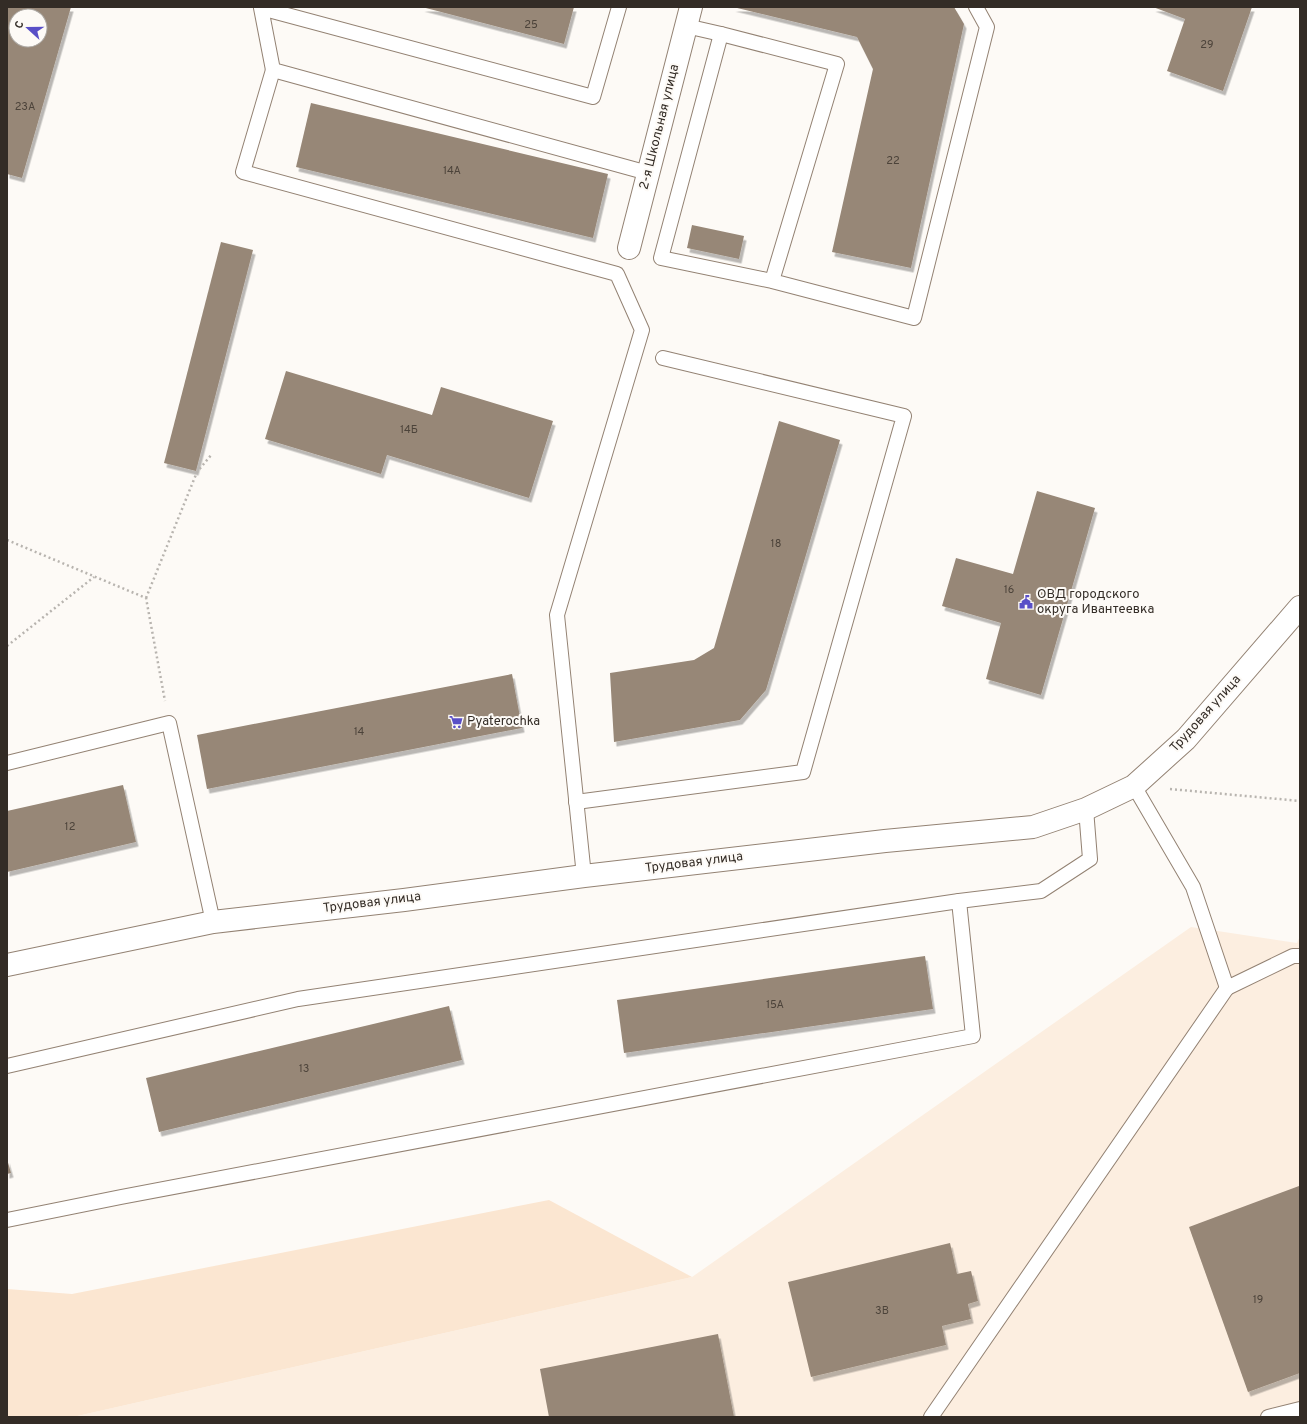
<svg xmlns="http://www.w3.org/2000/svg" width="1307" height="1424" viewBox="0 0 1307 1424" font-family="Overpass,sans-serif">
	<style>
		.built { fill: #fceee0 }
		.green { fill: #fbe6d1 }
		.building { fill: #978777; fill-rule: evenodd; filter: url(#shadow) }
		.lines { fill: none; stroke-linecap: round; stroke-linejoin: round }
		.service-casing { stroke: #938273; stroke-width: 16 }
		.minor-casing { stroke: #938273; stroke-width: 24 }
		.path { stroke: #b8b4af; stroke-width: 2.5; stroke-dasharray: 2 3; stroke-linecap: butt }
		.service { stroke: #fff; stroke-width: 14 }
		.minor { stroke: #fff; stroke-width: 22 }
		.labels { text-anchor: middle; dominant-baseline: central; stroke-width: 4; stroke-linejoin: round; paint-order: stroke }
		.number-label { font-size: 11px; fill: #4c433a }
		.street-label { font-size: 13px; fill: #332c26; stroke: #fdfaf6 }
		.poi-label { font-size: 13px; fill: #332c26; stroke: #fdfaf6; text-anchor: start }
	</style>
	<defs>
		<filter id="shadow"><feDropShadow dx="2.5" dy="4.5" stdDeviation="0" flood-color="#0004"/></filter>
	</defs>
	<rect width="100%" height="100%" fill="#fdfaf6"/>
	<!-- built -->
	<path class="built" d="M1191,927L1297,943L1300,936V1417H73L692,1277Z"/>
	<!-- green -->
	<path class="green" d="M549,1200L692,1277L73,1417H7V1289L72,1294Z"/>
	<!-- building -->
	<g class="building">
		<path d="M7,7H71L22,178L7,174ZM16,16H40V40H16Z"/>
		<path d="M422,7H574L564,44Z"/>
		<path d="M733,7H954L964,24L911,268L832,252L873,69L857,37Z"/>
		<path d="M1153,7H1252L1223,91L1167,71L1185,19Z"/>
		<path d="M311,103L608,174L593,238L296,167Z"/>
		<path d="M692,225L744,236L739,259L687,248Z"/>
		<path d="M221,242L253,250L196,471L164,463Z"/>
		<path d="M286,371L432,415L441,387L553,421L529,498L387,455L381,474L265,439Z"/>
		<path d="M779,421L840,440L766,690L740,720L614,742L610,673L694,660L714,648Z"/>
		<path d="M1037,491L1095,508L1041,695L986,679L1001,623L942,606L956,558L1013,574Z"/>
		<path d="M512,674L522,728L207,789L197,735Z"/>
		<path d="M123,785L136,842L7,872V811Z"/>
		<path d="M925,956L933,1009L624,1053L617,1000Z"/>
		<path d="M449,1006L462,1060L159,1132L146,1078Z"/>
		<path d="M7,1159L11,1173L7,1174Z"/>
		<path d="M1299,1186L1300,1373L1248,1392L1189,1227Z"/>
		<path d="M950,1243L957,1274L971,1271L978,1301L968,1304L971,1319L942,1326L946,1345L811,1377L788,1282Z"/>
		<path d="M718,1334L734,1417H549L540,1369Z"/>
	</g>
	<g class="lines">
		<!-- service casing -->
		<g class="service-casing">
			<g id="service">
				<path d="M619,7L593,97L261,8L273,70L648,173"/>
				<path d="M686,26L721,34"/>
				<path d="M273,70L243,172L617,274L642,330L557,615L584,876"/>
				<path d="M772,281L837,64L721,34L661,258L772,281L914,318L987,27L976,7"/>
				<path d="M7,763L169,723L213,922"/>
				<path d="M1134,786L1193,887L1227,988L1293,956H1300"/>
				<path d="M576,802L803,772L904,416L663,358"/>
				<path d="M7,1066L298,999L959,901L1041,891L1090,859L1086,809"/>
				<path d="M7,1220L121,1197L973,1036L959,901"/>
				<path d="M931,1417L1227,988"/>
				<path d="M1268,1417L1300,1409"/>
			</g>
		</g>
		<!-- minor casing -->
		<g class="minor-casing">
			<g id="minor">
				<path d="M629,248L691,7"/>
				<path d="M7,965L213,922L404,900L584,876L885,841L1033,827L1086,809L1134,786L1186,739L1300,607"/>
			</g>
		</g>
		<!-- path -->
		<g class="path">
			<path d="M7,540L146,598L165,701"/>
			<path d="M146,598L197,472L212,454"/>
			<path d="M7,646L94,577"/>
			<path d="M1170,789L1300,801"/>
		</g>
		<!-- service -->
		<use href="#service" class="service"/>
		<!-- minor -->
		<use href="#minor" class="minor"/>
	</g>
	<!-- icons -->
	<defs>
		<g id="civic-bare" transform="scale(1.08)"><path d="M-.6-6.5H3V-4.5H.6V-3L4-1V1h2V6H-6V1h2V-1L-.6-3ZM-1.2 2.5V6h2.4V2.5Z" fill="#594fc7" stroke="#fdfaf6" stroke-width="2.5" paint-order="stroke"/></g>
		<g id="supermarket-bare" transform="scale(1.08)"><path d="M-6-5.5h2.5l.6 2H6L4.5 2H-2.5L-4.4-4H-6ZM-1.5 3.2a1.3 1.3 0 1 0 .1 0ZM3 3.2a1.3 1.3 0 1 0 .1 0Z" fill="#594fc7" stroke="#fdfaf6" stroke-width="2.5" paint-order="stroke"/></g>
	</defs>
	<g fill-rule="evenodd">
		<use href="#civic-bare" x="1026" y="602"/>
		<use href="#supermarket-bare" x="456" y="722"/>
	</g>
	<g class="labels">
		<!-- number labels -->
		<g class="number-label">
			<text x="531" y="25">25</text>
			<text x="1207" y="45">29</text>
			<text x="25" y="107">23А</text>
			<text x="893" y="161">22</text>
			<text x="452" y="171">14А</text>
			<text x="409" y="430">14Б</text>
			<text x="776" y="544">18</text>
			<text x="1009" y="590">16</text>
			<text x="359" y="732">14</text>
			<text x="70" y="827">12</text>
			<text x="775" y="1005">15А</text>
			<text x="304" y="1069">13</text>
			<text x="1258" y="1300">19</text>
			<text x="882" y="1311">3В</text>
		</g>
		<!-- street labels -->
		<g class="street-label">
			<text transform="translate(660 127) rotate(-76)">2-я Школьная улица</text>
			<text transform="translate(1206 714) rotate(-48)">Трудовая улица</text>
			<text transform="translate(694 863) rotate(-7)">Трудовая улица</text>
			<text transform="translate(372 903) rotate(-7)">Трудовая улица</text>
		</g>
		<!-- poi labels -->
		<g class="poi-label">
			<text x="1037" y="595">ОВД городского<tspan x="1037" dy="15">округа Ивантеевка</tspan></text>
			<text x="467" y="722">Pyaterochka</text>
		</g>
	</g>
	<!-- border -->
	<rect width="1307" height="1424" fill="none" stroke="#332c26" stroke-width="16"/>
	<!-- north arrow -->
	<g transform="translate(28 28) rotate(291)"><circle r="19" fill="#fdfaf6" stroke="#aca8a3"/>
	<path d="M0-3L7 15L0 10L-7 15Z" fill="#594fc7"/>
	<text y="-6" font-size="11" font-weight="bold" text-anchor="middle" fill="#332c26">С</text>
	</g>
</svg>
